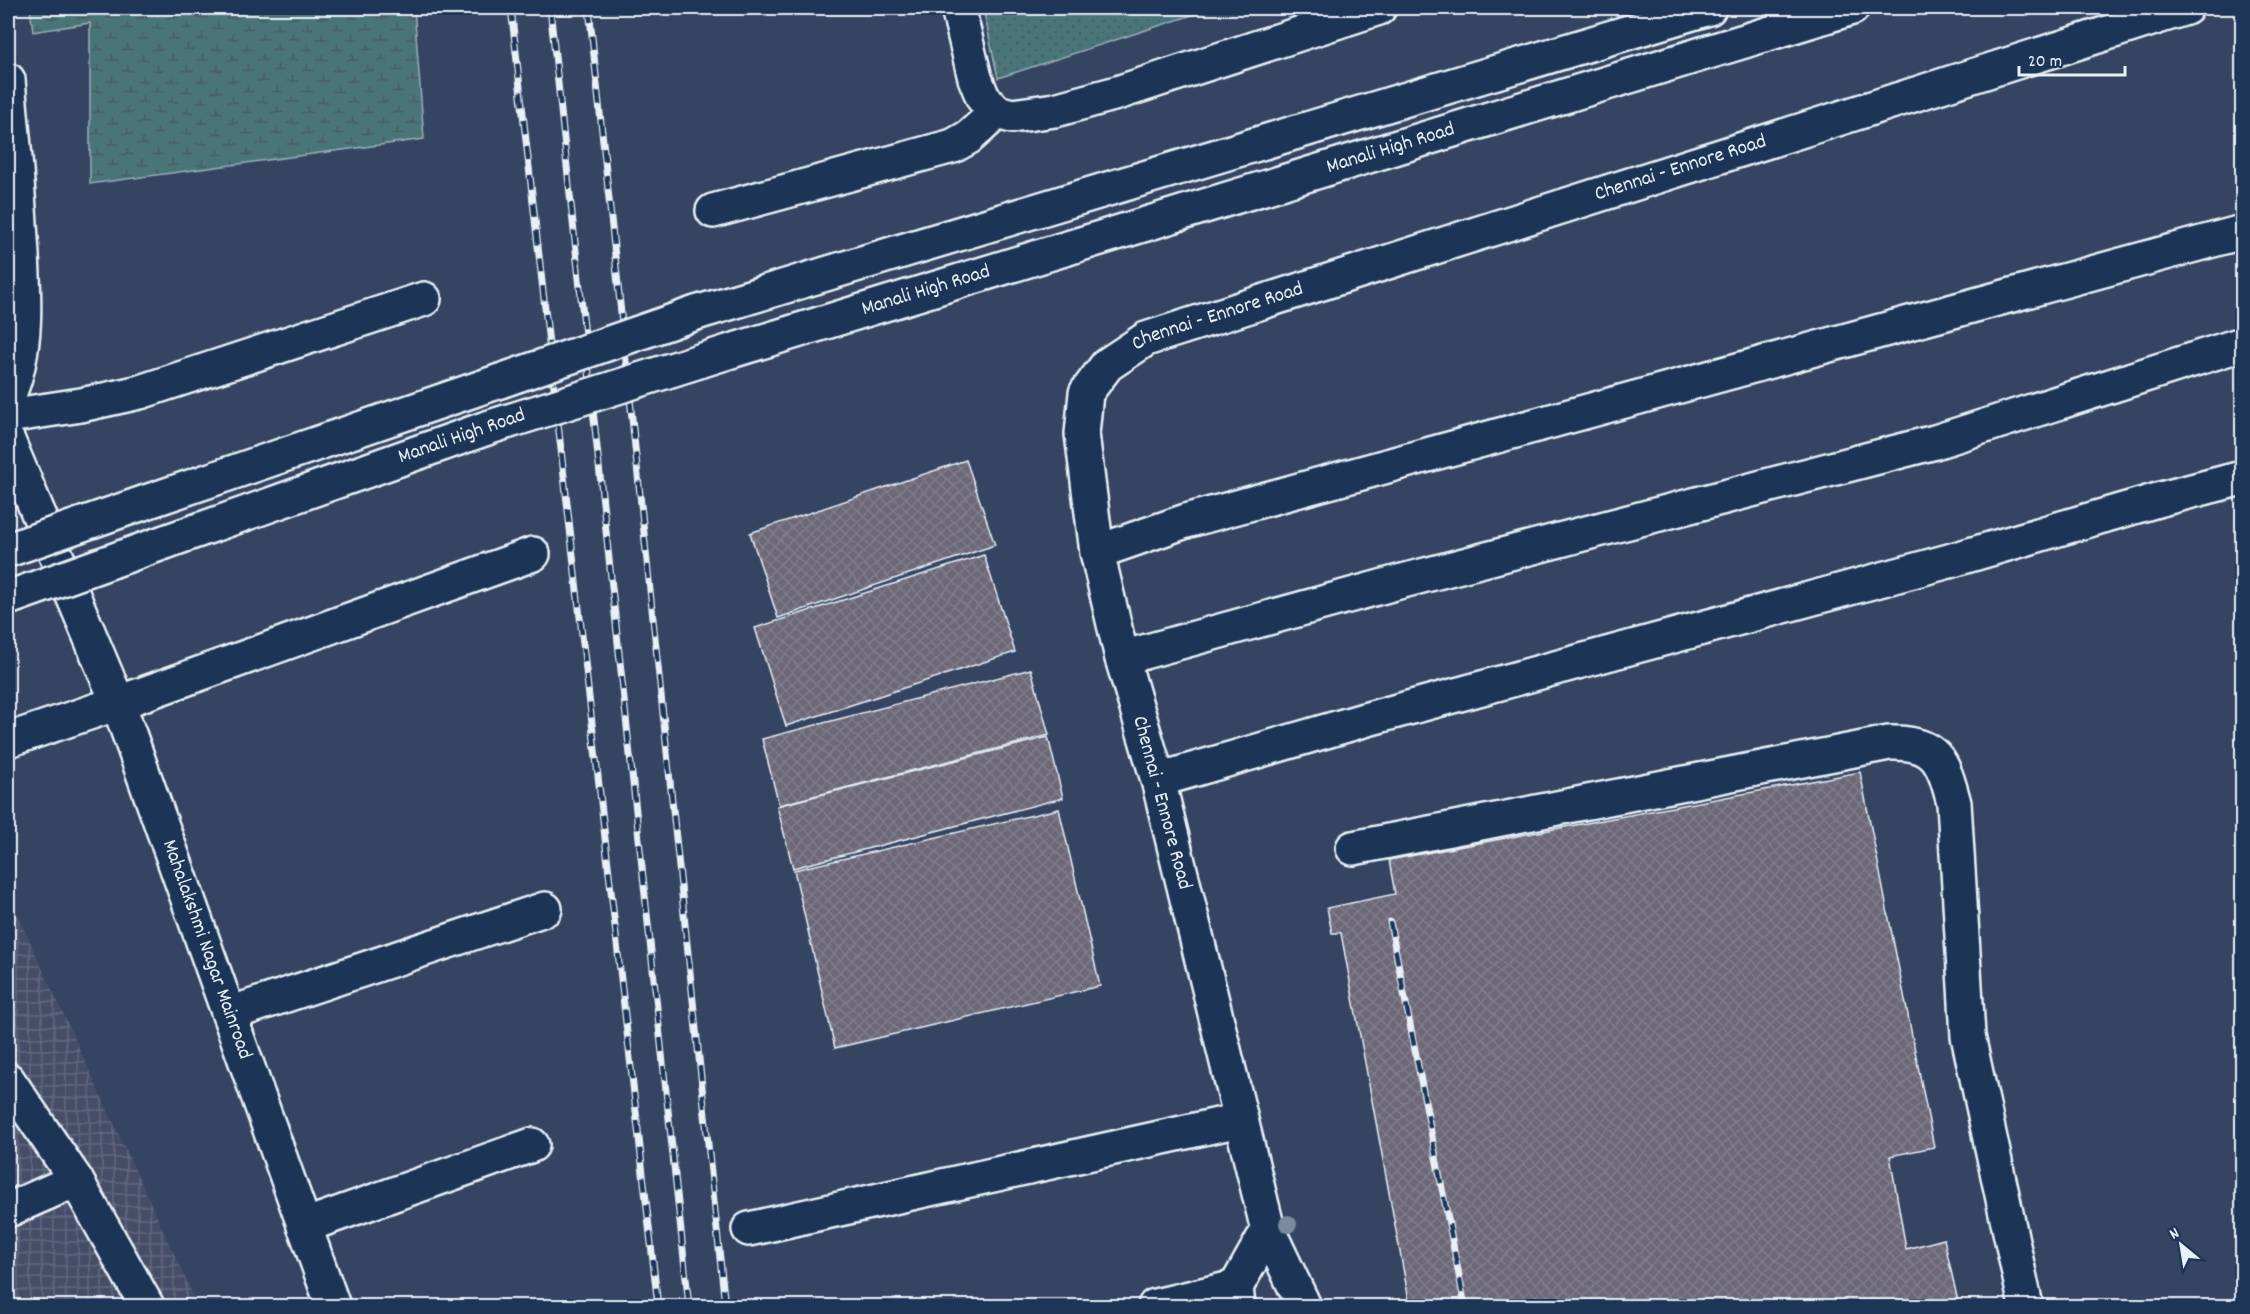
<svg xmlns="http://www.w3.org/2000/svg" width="2250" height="1314" viewBox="0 0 2250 1314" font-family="Dekko,sans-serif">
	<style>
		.industrial { fill: url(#industrial-grid) }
		.grass { fill: url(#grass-dots); stroke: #99b2b8; stroke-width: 1.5 }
		.wetland { fill: url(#wetland-marsh); stroke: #99b2b8; stroke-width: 1.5 }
		.building { fill: url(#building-cross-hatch); stroke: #e8f1f8; stroke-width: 1.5 }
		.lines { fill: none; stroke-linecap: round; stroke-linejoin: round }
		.minor-casing { stroke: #e8f1f8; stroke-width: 38 }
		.major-casing { stroke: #e8f1f8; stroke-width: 38 }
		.minor { stroke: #1d3557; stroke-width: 33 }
		.major { stroke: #1d3557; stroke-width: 33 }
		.rail-casing { stroke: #e8f1f8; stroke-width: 7 }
		.rail { stroke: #1d3557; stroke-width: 4.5; stroke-dasharray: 14; stroke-linecap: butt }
		.major-bridge-casing { stroke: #e8f1f8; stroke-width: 38; stroke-linecap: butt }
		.major-bridge { stroke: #1d3557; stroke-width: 33 }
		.tree { fill: #798b9c }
		.labels { text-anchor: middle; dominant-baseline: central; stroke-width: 6; stroke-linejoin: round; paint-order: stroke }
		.street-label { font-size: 21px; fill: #e8f1f8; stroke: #1d3557 }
	</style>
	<defs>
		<pattern id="industrial-grid" width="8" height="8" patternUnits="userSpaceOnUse" patternTransform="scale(1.5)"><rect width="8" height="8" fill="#464e68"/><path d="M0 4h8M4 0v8" fill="none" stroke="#61687e"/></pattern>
		<pattern id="grass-dots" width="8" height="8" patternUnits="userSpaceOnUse" patternTransform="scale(1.5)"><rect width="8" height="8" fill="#4a7479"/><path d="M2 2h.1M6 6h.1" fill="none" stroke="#485c5f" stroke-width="1.8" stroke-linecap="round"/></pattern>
		<pattern id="wetland-marsh" width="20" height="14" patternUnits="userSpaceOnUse" patternTransform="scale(1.5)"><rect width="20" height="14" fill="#4a7479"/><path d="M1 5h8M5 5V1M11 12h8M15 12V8" fill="none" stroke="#485c5f"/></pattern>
		<pattern id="building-cross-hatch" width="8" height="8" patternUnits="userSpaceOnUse" patternTransform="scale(1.5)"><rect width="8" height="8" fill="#6c6778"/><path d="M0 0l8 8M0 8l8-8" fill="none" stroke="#817d8c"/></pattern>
	</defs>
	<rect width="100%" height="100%" fill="#354461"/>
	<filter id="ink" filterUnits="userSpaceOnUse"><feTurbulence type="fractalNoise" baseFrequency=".0167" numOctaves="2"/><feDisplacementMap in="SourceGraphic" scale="12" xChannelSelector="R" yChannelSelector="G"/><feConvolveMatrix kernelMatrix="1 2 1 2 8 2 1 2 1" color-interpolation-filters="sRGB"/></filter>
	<g filter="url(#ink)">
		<!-- industrial -->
		<path class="industrial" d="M8,894L198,1306H8Z"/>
		<!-- grass -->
		<path class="grass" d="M983,8H1214L998,78Z"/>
		<!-- wetland -->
		<path class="wetland" d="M30,8H414L424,139L90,184V23L33,32Z"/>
		<!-- building -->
		<g class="building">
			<path d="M966,460L995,545L778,618L750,533Z"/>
			<path d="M984,555L1015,652L786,726L755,628Z"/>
			<path d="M1031,669L1049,735L779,805L762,739Z"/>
			<path d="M1048,737L1063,798L793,868L777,806Z"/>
			<path d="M1860,772L1934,1147L1890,1156L1906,1249L1944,1239L1959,1306H1410L1341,933H1332L1327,908L1395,894L1389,860Z"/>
			<path d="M1059,809L1100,986L835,1048L794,870Z"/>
		</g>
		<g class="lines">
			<!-- minor casing -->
			<g class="minor-casing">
				<g id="minor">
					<path d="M958,8L975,78L983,98L997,112L1012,116L1055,110L1117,93L1379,8"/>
					<path d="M713,211L953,146L969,137L997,112"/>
					<path d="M8,416L81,405L140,392L424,299"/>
					<path d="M8,441L118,703L533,554"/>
					<path d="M1097,552L1186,521L2242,232"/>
					<path d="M1122,658L1395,583L1935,442L2242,344"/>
					<path id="s1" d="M8,740L118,703L333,1306"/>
					<path d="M1158,780L1364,720L1949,561L2161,499L2242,478"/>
					<path d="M1353,848L1889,743C1937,741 1943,762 1954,803L1968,1036L2026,1306"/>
					<path d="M229,1014L545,909"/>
					<path d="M8,1080L76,1180L147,1306"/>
					<path d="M8,1210L76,1180"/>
					<path d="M304,1226L532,1145"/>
					<path d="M749,1229L1240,1120"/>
					<path d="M1155,1306L1236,1287"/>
				</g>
			</g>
			<!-- major casing -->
			<g class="major-casing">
				<g id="major">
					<path d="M8,80C12,127 17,175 20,223C23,276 31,347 8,396"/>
					<path d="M696,313L1709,8"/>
					<path id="s2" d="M731,351L1852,8"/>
					<path d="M146,502L500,381"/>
					<path d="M165,542L487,428"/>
					<path d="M1268,1230L1304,1306"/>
					<path id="s3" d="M1238,1306L1236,1287L1268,1230L1158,780L1122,658L1097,552L1082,434L1086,393L1107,365L1146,339L2186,8"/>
				</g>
			</g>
			<!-- minor -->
			<use href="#minor" class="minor"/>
			<!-- major -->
			<use href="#major" class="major"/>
			<!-- rail casing -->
			<g class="rail-casing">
				<g id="rail">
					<path d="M511,8L658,1306"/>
					<path d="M550,8L689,1306"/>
					<path d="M589,8L725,1306"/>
					<path d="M1390,922L1465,1306"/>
				</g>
			</g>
			<!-- rail -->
			<use href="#rail" class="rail"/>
			<!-- major-bridge casing -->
			<g class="major-bridge-casing">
				<g id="major-bridge">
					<path d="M500,381L696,313"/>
					<path d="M487,428L731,351"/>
					<path d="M8,550L146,502"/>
					<path d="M8,598L165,542"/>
				</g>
			</g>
			<!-- major-bridge -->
			<use href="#major-bridge" class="major-bridge"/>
		</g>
		<!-- trees -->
		<circle class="tree" cx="1288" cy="1224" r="9"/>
	</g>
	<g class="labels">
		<!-- street labels -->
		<g class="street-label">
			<text stroke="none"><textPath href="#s2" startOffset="690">Manali High Road</textPath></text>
			<text stroke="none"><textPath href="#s3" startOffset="1587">Chennai - Ennore Road</textPath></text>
			<text stroke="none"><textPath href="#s2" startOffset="204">Manali High Road</textPath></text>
			<text stroke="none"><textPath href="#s3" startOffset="1101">Chennai - Ennore Road</textPath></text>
			<text transform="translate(462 437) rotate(-19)">Manali High Road</text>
			<text transform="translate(1161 803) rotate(75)">Chennai - Ennore Road</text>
			<text stroke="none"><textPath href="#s1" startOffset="378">Mahalakshmi Nagar Mainroad</textPath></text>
		</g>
	</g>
	<!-- margin -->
	<rect width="2250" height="1314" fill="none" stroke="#1d3557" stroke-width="30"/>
	<rect x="15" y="15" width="2220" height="1284" fill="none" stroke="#e8f1f8" stroke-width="2" filter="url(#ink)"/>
	<!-- north arrow -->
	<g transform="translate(2181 1245) rotate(330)" stroke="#1d3557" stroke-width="4.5" paint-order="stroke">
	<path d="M0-4.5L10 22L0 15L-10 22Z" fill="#e8f1f8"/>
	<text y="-9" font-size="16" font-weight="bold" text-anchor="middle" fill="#e8f1f8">N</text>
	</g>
	<!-- scale -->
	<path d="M2019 66v9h106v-9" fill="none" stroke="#e8f1f8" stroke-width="3"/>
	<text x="2028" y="66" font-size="18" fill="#e8f1f8" stroke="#1d3557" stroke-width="4.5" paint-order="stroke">20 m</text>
</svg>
